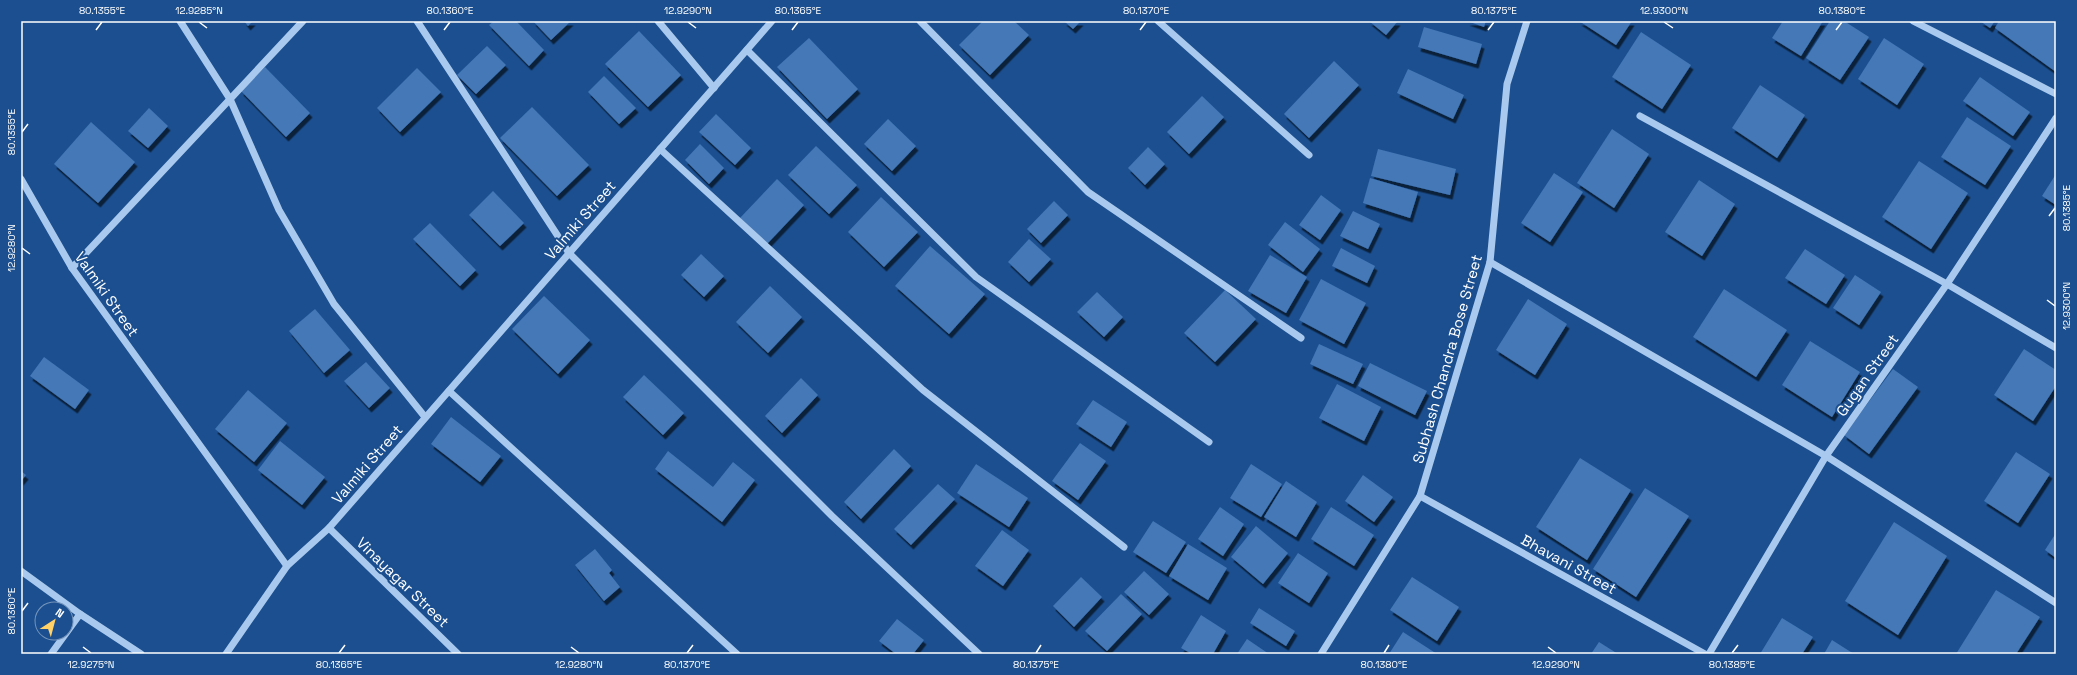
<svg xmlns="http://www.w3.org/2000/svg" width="2077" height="675" viewBox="0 0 2077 675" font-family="'Space Grotesk',sans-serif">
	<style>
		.building { fill: #4478b7; filter: url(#shadow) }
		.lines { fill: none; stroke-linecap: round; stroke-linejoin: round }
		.minor { stroke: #a9c9ee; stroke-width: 7 }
		.ticks { fill: none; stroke: #fff; stroke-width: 1.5 }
		.labels { text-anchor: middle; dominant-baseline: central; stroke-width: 4; stroke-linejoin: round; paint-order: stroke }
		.street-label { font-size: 15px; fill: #fff; stroke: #1b4f8f }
		.neatline { fill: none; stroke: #fff; stroke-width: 1.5 }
		.ticks-label { font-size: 10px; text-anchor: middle; fill: #fff }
	</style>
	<defs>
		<filter id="shadow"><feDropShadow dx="2.5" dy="4.5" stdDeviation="0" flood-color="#0009"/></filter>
	</defs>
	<rect width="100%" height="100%" fill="#1b4f8f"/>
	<!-- building -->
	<g class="building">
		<path d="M244,21H253L248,26Z"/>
		<path d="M494,21H516L544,50L529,66L489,25Z"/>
		<path d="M533,21H571L551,40Z"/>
		<path d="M983,21H1014L1029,35L990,75L959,45Z"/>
		<path d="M1064,21H1081L1073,29Z"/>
		<path d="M1369,21H1398L1386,35Z"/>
		<path d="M1467,21H1486L1484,27Z"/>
		<path d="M1579,21H1632L1616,45Z"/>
		<path d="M1783,21H1823L1801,56L1772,38Z"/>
		<path d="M1830,21H1844L1869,37L1840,80L1806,58Z"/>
		<path d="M1980,21H1995L1990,28Z"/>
		<path d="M1999,21H2056V72L1995,28Z"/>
		<path d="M1424,27L1482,44L1476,64L1418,47Z"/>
		<path d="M639,31L681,75L648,107L605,64Z"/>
		<path d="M1641,32L1691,65L1662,109L1612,77Z"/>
		<path d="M809,38L858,89L827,119L777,67Z"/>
		<path d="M1884,38L1924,64L1897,105L1858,79Z"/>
		<path d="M487,46L506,65L476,94L457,75Z"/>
		<path d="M1334,61L1359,85L1309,138L1284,114Z"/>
		<path d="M265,67L310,113L286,137L241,91Z"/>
		<path d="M417,68L441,92L400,132L377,108Z"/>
		<path d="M1408,69L1464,95L1453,119L1397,93Z"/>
		<path d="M604,76L636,108L619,124L588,92Z"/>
		<path d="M1980,77L2030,112L2013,136L1963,101Z"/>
		<path d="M1760,85L1805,115L1777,158L1732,128Z"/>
		<path d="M1202,96L1224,117L1189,154L1167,132Z"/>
		<path d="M532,107L589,165L557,196L500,138Z"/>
		<path d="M149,108L168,126L148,148L128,131Z"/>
		<path d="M716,114L751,148L735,165L699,132Z"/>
		<path d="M1967,117L2011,146L1985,185L1941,157Z"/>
		<path d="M888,119L916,146L892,171L864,144Z"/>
		<path d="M91,122L135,162L98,203L54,164Z"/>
		<path d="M1612,129L1649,154L1614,208L1577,183Z"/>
		<path d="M700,144L724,168L709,184L685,160Z"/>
		<path d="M816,146L857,185L829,214L788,175Z"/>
		<path d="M1148,147L1165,164L1145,185L1128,168Z"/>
		<path d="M1378,149L1456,169L1450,195L1371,176Z"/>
		<path d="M1919,161L1968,193L1931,249L1882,217Z"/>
		<path d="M1554,173L1583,192L1550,242L1521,223Z"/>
		<path d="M2056,174V205L2042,196Z"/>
		<path d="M1370,178L1418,192L1410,218L1363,203Z"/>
		<path d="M777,179L804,205L767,244L740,218Z"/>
		<path d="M1699,180L1735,204L1702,256L1665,232Z"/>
		<path d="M493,191L524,223L500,246L469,215Z"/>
		<path d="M1321,195L1341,210L1320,240L1299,225Z"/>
		<path d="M881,197L918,232L884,267L848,232Z"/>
		<path d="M1054,201L1068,215L1041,243L1027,229Z"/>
		<path d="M1353,211L1380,224L1368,249L1340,236Z"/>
		<path d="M1285,222L1320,249L1303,272L1268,245Z"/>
		<path d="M430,223L476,270L460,286L413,239Z"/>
		<path d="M1029,239L1051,259L1029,282L1008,262Z"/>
		<path d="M930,246L985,294L949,334L895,286Z"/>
		<path d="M1341,248L1375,266L1367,283L1332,266Z"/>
		<path d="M1805,249L1845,275L1826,304L1785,278Z"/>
		<path d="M701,254L724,276L704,297L681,275Z"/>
		<path d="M1270,255L1307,277L1286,313L1248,291Z"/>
		<path d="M1855,275L1881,292L1859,325L1833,308Z"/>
		<path d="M1321,279L1366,303L1344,344L1299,320Z"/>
		<path d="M770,286L802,317L768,353L736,322Z"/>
		<path d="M1724,289L1787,330L1756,377L1693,337Z"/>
		<path d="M1225,290L1256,319L1215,362L1184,333Z"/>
		<path d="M1097,292L1123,317L1104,337L1077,312Z"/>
		<path d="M544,296L590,340L558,374L512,329Z"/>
		<path d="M1528,299L1567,324L1535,375L1496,350Z"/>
		<path d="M315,309L350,350L324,373L289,331Z"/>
		<path d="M1810,341L1860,372L1832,417L1782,385Z"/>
		<path d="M1319,344L1363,364L1353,384L1310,364Z"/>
		<path d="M2024,349L2056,370V386L2033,421L1994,395Z"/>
		<path d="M44,357L89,390L75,409L30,376Z"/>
		<path d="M366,362L390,388L369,408L344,381Z"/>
		<path d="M1370,363L1427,391L1415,415L1358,386Z"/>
		<path d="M1893,369L1918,387L1869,454L1844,435Z"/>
		<path d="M644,375L684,413L663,435L623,397Z"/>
		<path d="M801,378L818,395L782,433L765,416Z"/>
		<path d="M1337,384L1381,407L1364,441L1319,418Z"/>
		<path d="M248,390L287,423L254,462L215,429Z"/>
		<path d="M1093,400L1127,422L1111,447L1076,424Z"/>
		<path d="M451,417L501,456L480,482L431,444Z"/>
		<path d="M280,441L325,477L302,505L258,470Z"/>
		<path d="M1080,443L1106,461L1078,500L1052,481Z"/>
		<path d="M894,449L911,466L861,519L844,502Z"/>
		<path d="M668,451L713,487L733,462L755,480L722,522L655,469Z"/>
		<path d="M2016,452L2050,474L2018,523L1984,501Z"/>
		<path d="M1580,458L1631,490L1587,560L1536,527Z"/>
		<path d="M976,464L1028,498L1009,527L957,493Z"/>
		<path d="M1251,464L1282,484L1261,517L1230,498Z"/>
		<path d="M21,471L26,475L21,481Z"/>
		<path d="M1363,475L1393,497L1374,522L1345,501Z"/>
		<path d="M1286,481L1317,502L1296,537L1264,517Z"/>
		<path d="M938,484L955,499L911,545L894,529Z"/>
		<path d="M1645,488L1689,516L1636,597L1593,569Z"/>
		<path d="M1220,507L1244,524L1223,556L1198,539Z"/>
		<path d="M1331,507L1374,535L1354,566L1311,539Z"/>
		<path d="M1153,521L1186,542L1166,573L1133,552Z"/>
		<path d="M1894,522L1947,556L1898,635L1845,601Z"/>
		<path d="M1256,526L1288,553L1263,584L1231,557Z"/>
		<path d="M1002,530L1029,550L1003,586L975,566Z"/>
		<path d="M2056,533V558L2045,550Z"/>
		<path d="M1188,544L1227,568L1208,600L1169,576Z"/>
		<path d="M595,549L612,570L609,573L620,587L604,601L575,565Z"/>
		<path d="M1298,553L1328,573L1309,603L1278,583Z"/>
		<path d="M1144,571L1169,594L1149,615L1124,592Z"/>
		<path d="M1081,577L1102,597L1074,627L1053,606Z"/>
		<path d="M1412,577L1459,607L1437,641L1390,610Z"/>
		<path d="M1996,590L2040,617L2016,654H1956Z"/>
		<path d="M1121,594L1142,614L1107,651L1085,631Z"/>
		<path d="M1259,608L1295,631L1286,646L1250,623Z"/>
		<path d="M1201,615L1226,631L1213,654H1192L1181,648Z"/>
		<path d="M1782,618L1813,637L1802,654H1760Z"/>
		<path d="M897,619L924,640L913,654H896L879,641Z"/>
		<path d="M1403,632L1437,654H1389Z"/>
		<path d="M1247,639L1269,654H1237Z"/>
		<path d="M1832,640L1854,654H1824Z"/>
		<path d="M1599,642L1618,654H1591Z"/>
	</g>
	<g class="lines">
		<!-- minor -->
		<g class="minor">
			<path d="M180,21L230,99L279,210L334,304L425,417"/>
			<path d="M417,21L569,253L832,516L979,654"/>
			<path d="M658,21L714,88"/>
			<path d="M920,21L1088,192L1301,338"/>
			<path d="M1158,21L1309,155"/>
			<path d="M1913,21L2056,94"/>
			<path d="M747,50L976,277L1209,442"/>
			<path d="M1640,116L1947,284L2056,348"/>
			<path d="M660,149L923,390L1124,547"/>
			<path d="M21,179L72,268L287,566L329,528L772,21"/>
			<path d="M1490,262L1826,456L2056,603"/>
			<path d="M72,268L303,21"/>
			<path d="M449,391L737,654"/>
			<path d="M1420,496L1705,654"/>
			<path d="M329,528L458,654"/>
			<path d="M21,571L80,614"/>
			<path d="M51,654L80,614L141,654"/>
			<path d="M226,654L287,566"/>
			<path d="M1321,654L1420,496L1490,262L1507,84L1527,21"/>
			<path d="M1709,654L1826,456L1947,284L2056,118"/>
		</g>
	</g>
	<!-- ticks -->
	<path class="ticks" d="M199,22L207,28M688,22L696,28M1664,22L1673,28M96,30L102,22M444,30L450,22M792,30L798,22M1140,30L1146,22M1488,30L1494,22M1836,30L1842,22M22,132L28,124M2049,216L2055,208M22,248L30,254M2047,300L2055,306M22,611L28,603M83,647L91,653M571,647L579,653M1548,647L1556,653M339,653L345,645M687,653L693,645M1036,653L1041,645M1384,653L1389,645M1732,653L1738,645"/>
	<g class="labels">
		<!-- street labels -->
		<g class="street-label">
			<text transform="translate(580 220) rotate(-49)">Valmiki Street</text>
			<text transform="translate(107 294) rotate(55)">Valmiki Street</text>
			<text transform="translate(1447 359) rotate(-74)">Subhash Chandra Bose Street</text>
			<text transform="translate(1867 375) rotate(-55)">Gugan Street</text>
			<text transform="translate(367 464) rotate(-49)">Valmiki Street</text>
			<text transform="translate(1569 564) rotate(29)">Bhavani Street</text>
			<text transform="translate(403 582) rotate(44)">Vinayagar Street</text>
		</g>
	</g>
	<!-- border -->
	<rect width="2077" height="675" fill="none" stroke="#1b4f8f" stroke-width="44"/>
	<!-- north arrow -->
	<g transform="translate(54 621) rotate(36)"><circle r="19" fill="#1b4f8f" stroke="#7695bc"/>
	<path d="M0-3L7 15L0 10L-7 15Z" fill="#ffd166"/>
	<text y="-6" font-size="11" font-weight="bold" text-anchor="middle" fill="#ffffff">N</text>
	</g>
	<rect x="22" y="22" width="2033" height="631" class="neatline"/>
	<g class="ticks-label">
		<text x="102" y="14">80.1355°E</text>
		<text x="199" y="14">12.9285°N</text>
		<text x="450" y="14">80.1360°E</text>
		<text x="688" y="14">12.9290°N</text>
		<text x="798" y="14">80.1365°E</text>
		<text x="1146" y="14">80.1370°E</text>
		<text x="1494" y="14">80.1375°E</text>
		<text x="1664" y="14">12.9300°N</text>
		<text x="1842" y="14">80.1380°E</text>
		<text transform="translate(11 132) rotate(-90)" y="4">80.1355°E</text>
		<text transform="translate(2066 208) rotate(-90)" y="4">80.1385°E</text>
		<text transform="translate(11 248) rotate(-90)" y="4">12.9280°N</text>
		<text transform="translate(2066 306) rotate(-90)" y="4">12.9300°N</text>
		<text transform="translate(11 611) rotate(-90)" y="4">80.1360°E</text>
		<text x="91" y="668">12.9275°N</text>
		<text x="339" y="668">80.1365°E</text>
		<text x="579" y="668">12.9280°N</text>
		<text x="687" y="668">80.1370°E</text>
		<text x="1036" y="668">80.1375°E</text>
		<text x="1384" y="668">80.1380°E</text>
		<text x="1556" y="668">12.9290°N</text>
		<text x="1732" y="668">80.1385°E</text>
	</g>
</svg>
